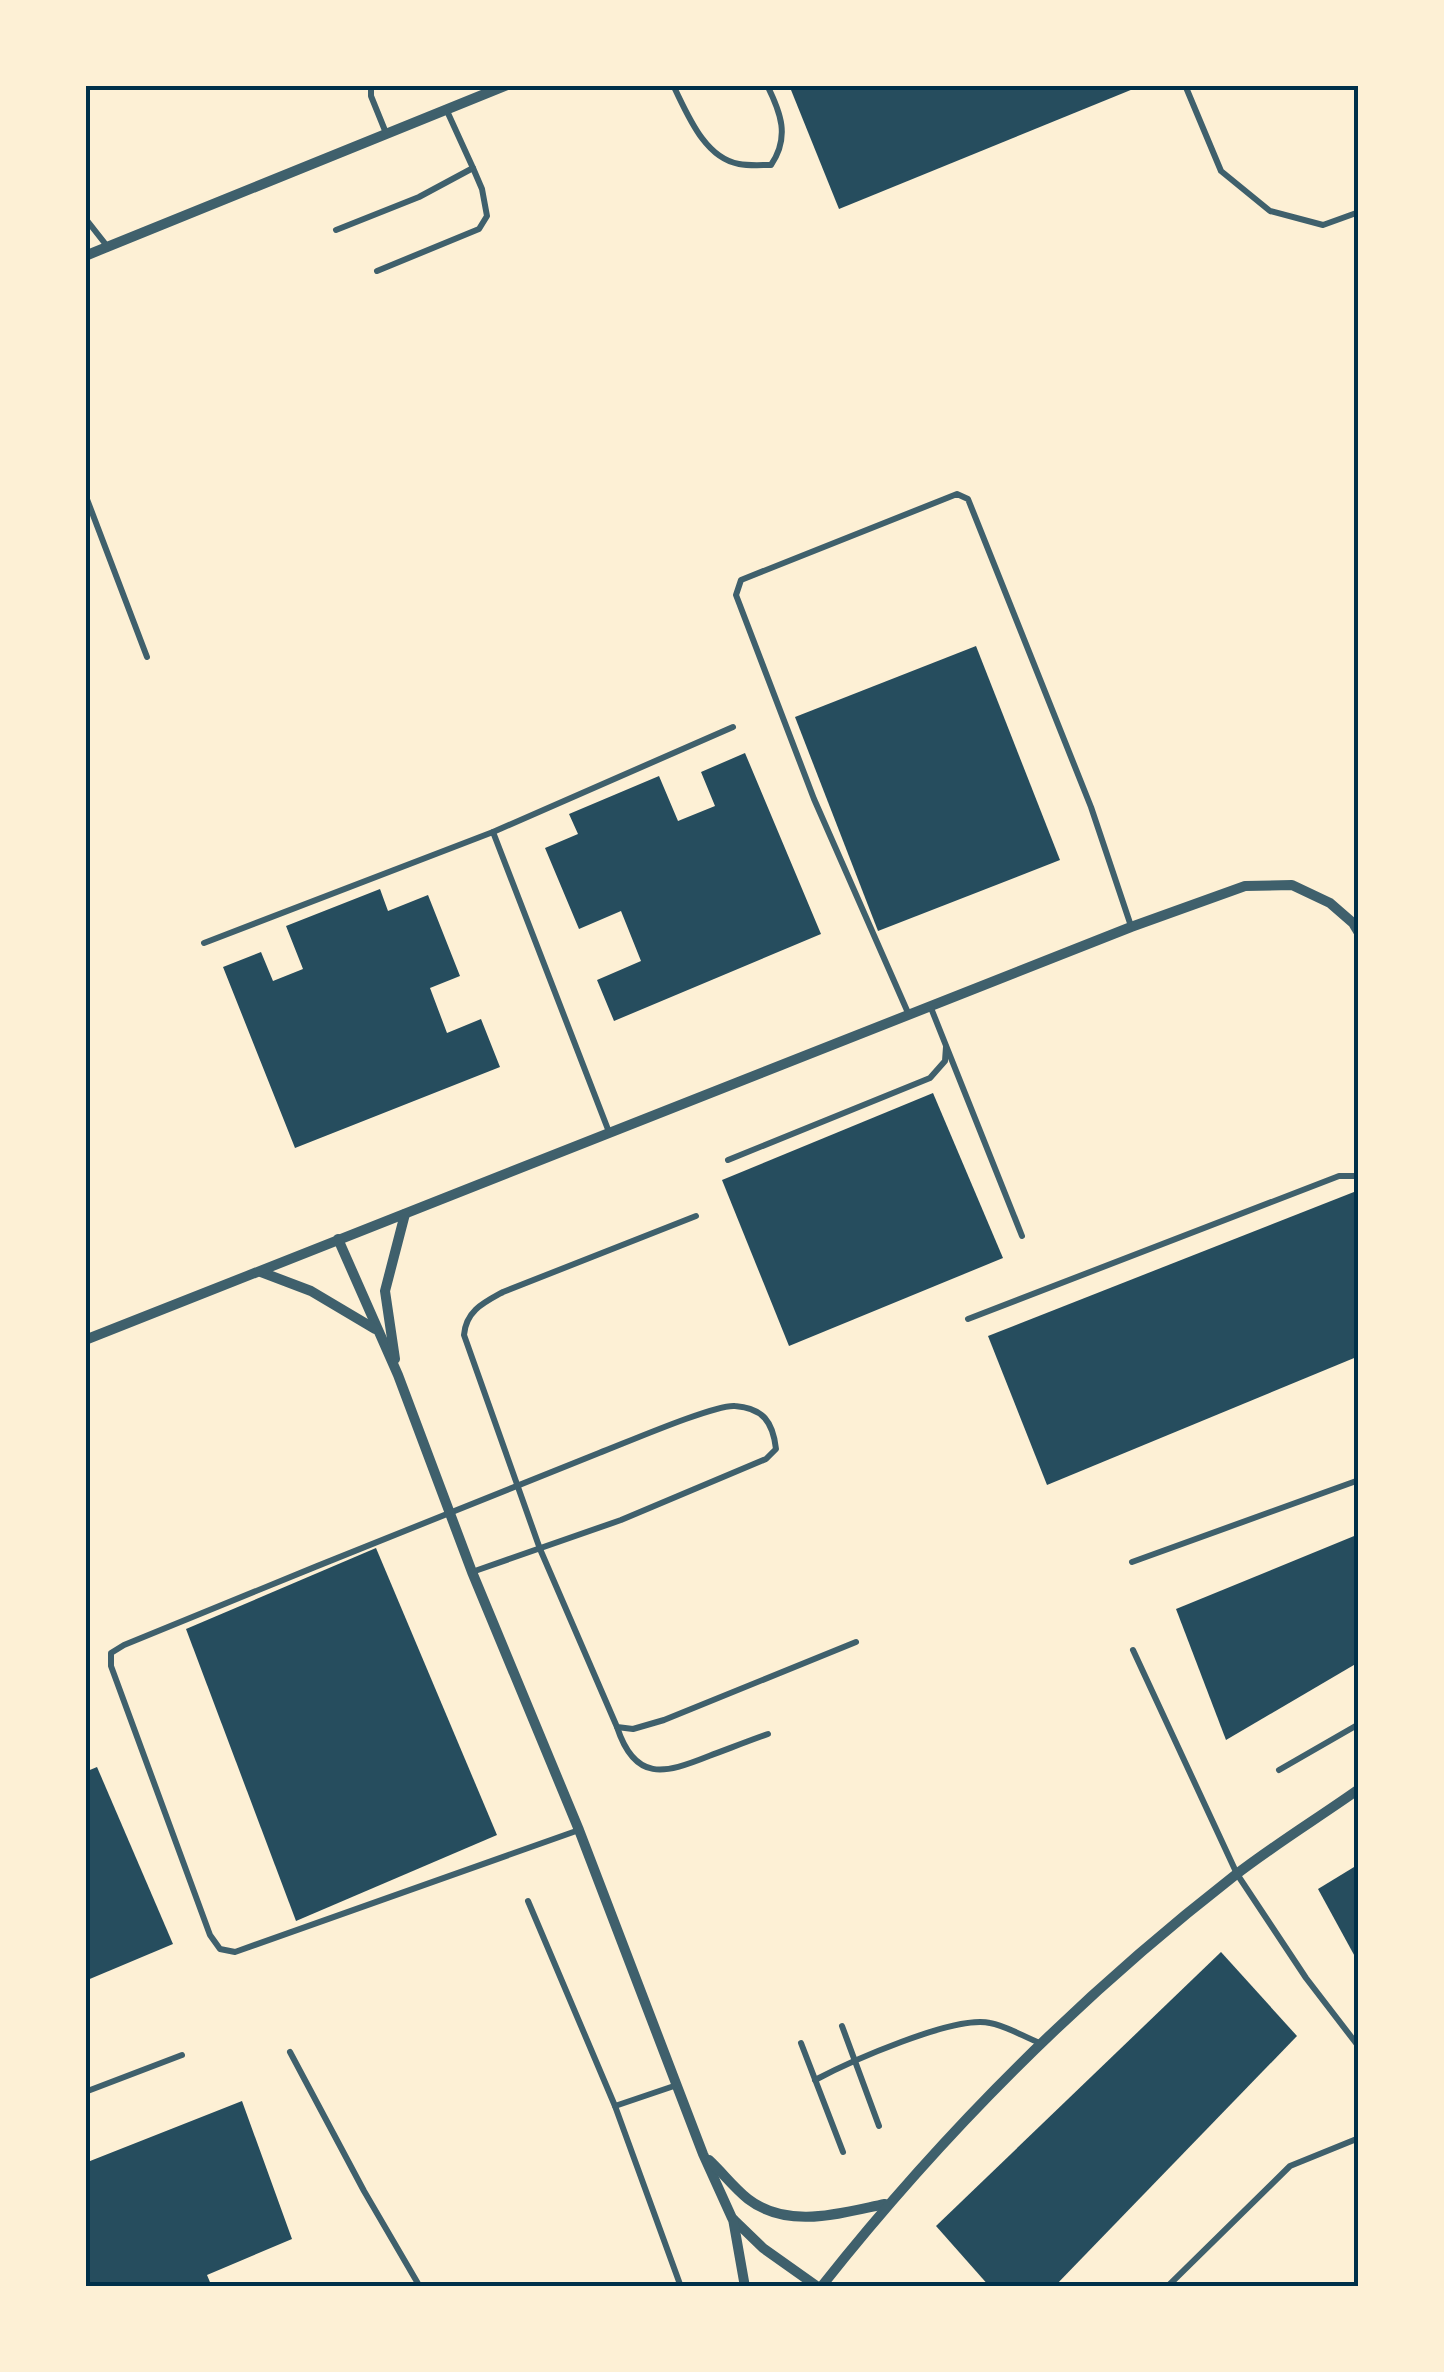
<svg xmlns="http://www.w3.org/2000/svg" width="1444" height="2372" viewBox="0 0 1444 2372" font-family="Helvetica,sans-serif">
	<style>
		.building { fill: #264d5e }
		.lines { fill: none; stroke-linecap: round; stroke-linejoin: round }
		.service { stroke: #3f606c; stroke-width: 6 }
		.minor { stroke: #3f606c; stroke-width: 10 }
		.neatline { fill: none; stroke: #003049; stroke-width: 4 }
	</style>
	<rect width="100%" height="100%" fill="#fdf0d5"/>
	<!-- building -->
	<g class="building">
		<path d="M789,85H1143L839,209Z"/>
		<path d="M976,646L1060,860L878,931L795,717Z"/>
		<path d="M745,753L821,934L614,1021L597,980L641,961L621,911L579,929L545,848L578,834L569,814L659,776L678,821L715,806L701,772Z"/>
		<path d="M380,889L388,911L428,895L460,976L430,988L447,1033L481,1019L500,1067L295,1148L223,967L261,952L273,981L303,969L286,926Z"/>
		<path d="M933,1093L1003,1258L789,1346L722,1180Z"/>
		<path d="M1359,1190V1356L1047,1485L988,1336Z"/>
		<path d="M1359,1534V1662L1226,1740L1176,1609Z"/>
		<path d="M376,1548L497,1835L296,1921L186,1629Z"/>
		<path d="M97,1767L173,1944L85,1981V1772Z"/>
		<path d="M1359,1864V1964L1318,1889Z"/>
		<path d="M1221,1952L1297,2036L1054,2287H990L936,2226Z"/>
		<path d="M242,2101L292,2239L207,2275L212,2287H85V2163Z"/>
	</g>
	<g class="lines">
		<!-- service -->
		<g class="service">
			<path d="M371,85V96L386,133"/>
			<path d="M673,85C687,113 704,158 739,164C749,166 761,165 771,165C790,137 781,113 767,85"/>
			<path d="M1185,85L1221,171L1270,211L1323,225L1359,212"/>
			<path d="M85,218L107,246"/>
			<path d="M336,230L419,197L473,168L447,111"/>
			<path d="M377,271L479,229L487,216L482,189L473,168"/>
			<path d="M85,494L147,657"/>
			<path d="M493,832L733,727"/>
			<path d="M204,943L493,832L609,1132"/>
			<path d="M931,1008L1022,1236"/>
			<path d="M909,1015L814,799L736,595L741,580L957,494L968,499L1091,807L1131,926"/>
			<path d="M728,1160L930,1078L945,1061L946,1047"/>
			<path d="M696,1216L503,1292C483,1303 466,1311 464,1335L540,1549L617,1727L633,1729L664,1720L856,1642"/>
			<path d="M968,1319L1339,1176H1359"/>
			<path d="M1132,1562L1359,1480"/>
			<path d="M472,1572L621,1520L766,1459L776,1449C773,1422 763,1408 735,1406C715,1404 623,1444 599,1453C440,1516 282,1580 124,1645L111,1653V1666L210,1935L220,1949L235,1952L579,1830"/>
			<path d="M1133,1650L1237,1874L1306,1978L1359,2047"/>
			<path d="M617,1727C635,1782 664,1774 709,1756C728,1749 748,1741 768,1734"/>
			<path d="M1279,1770L1359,1724"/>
			<path d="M528,1901L615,2106L677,2085"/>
			<path d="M842,2026L879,2126"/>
			<path d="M801,2043L843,2152"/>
			<path d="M290,2052L364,2191L420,2287"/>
			<path d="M815,2080C849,2062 954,2015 990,2023C1007,2026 1024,2037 1040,2043"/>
			<path d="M85,2092L182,2055"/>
			<path d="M615,2106L681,2287"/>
			<path d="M1167,2287L1290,2166L1359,2138"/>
		</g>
		<!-- minor -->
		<g class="minor">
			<path d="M85,256L507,85"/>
			<path d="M338,1239L398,1375L472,1572L579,1830L703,2154L732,2218L763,2248L818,2287"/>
			<path d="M261,1272L311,1291L375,1329"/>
			<path d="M85,1340L1131,927L1245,886L1292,885L1330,903L1353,923L1359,933"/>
			<path d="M395,1359L385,1291L405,1214"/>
			<path d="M709,2160C722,2172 734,2188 748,2199C788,2230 841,2213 885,2204"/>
			<path d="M733,2219L745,2287"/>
			<path d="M821,2287C942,2134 1080,1996 1234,1876C1274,1845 1318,1818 1359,1789"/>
		</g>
	</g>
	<!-- border -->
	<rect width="1444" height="2372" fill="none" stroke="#fdf0d5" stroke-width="175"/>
	<rect x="88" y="88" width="1268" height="2196" class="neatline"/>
</svg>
